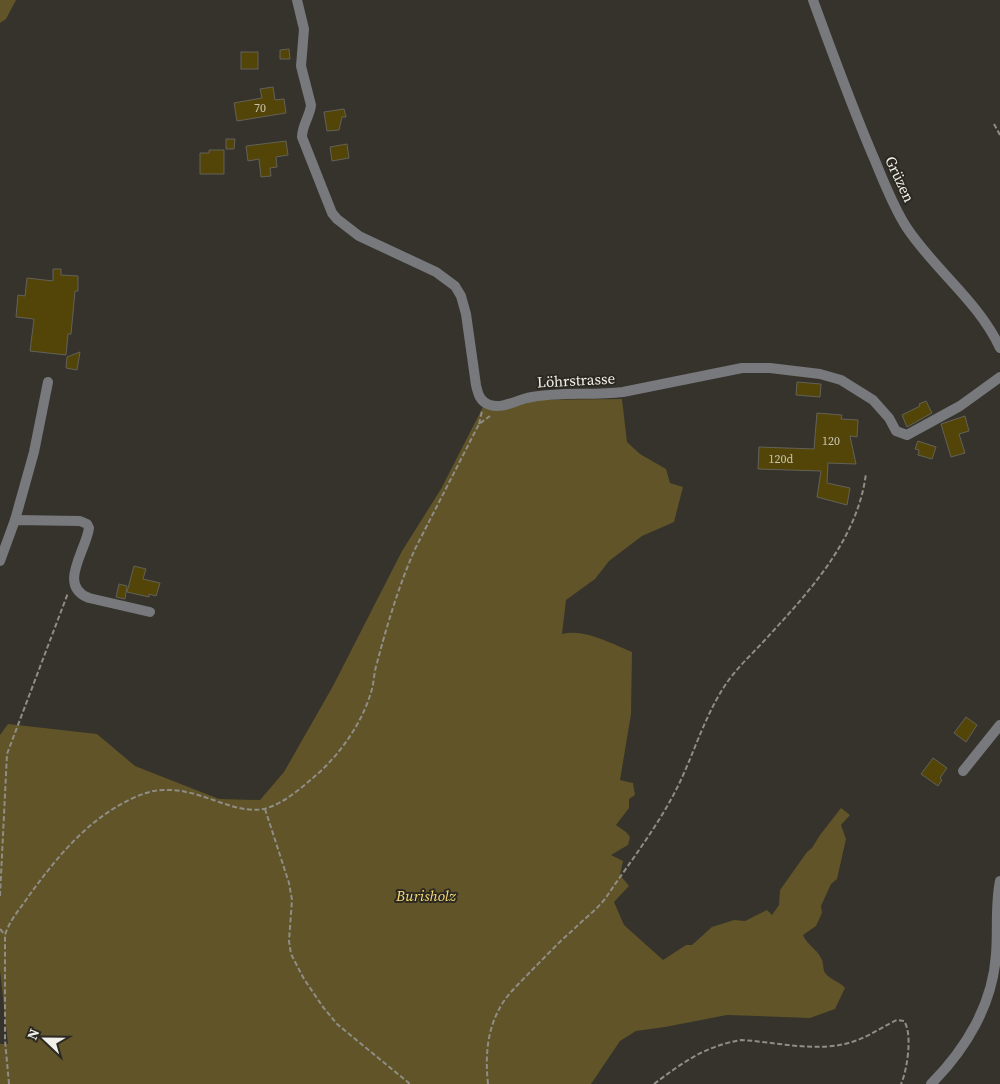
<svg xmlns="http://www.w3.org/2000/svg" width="1000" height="1084" viewBox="0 0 1000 1084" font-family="'Source Serif 4',serif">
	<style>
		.green { fill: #605428 }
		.building { fill: #534508; stroke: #636158 }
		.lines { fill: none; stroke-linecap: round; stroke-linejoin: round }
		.path { stroke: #8f8d86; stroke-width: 2; stroke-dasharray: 5 2.5; stroke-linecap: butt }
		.minor { stroke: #77797d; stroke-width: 10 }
		.labels { text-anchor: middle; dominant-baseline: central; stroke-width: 4; stroke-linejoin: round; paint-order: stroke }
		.number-label { font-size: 12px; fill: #cac5b2 }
		.street-label { font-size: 15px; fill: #f1f0eb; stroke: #2b2921 }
		.park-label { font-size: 15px; font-style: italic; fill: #f8dc77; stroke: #2b2921 }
	</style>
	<rect width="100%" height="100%" fill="#35332b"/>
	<!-- green -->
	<g class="green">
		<path d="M0,0H16L6,19L0,23Z"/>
		<path d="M622,399L627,442L640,454L666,469L670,483L683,487L674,522L642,536L609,561L595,579L566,600L562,634C583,628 613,644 632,652L631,714L620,780L633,783L635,795L629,799V808L616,825L626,832L630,837L628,845L611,855L623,861L620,875L629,886L614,902L624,925L663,960L686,945H692L712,927L734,920L745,921L767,910L772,915L779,905L780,890L807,852L812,848L820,835L841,808L850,815L841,825L846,839L837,879L831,884L821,906L822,913L816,926L803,935C807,945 817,949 821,958C825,964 821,971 828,976C834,981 840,982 845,988L835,1009L810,1018L727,1015L665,1027L636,1031L620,1041L591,1084H0V1044H8L0,970V735L8,724L97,734L135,766L219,799L260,800L284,772L333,686L402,551L441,489L484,405L525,400Z"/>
	</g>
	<!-- building -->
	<g class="building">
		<path d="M289,49L290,59H280V50Z"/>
		<rect x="241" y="52" width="17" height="17"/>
		<path d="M273,87L275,100L284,99L286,113L237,121L234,103L262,98L260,89Z"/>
		<path d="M344,109L346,117H342L339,130L327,131L324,112Z"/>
		<path d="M226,139H235L234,149H226Z"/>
		<path d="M286,141L288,155L276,157L277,167L270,168L271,176L261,177L259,159L248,161L246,146Z"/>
		<path d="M347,144L349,158L332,161L330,147Z"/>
		<path d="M209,150H224V174H200V153H209Z"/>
		<path d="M53,269H61V275L78,276V291H75L71,334H68L66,355L30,351L34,319L16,317L18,295L25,296L27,278L53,281Z"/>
		<path d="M80,352L77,370L66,368L67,357Z"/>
		<path d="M797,382L821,384L820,397L796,395Z"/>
		<path d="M926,401L932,413L907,427L902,415L920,406L919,404Z"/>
		<path d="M817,413L842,415L841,419L858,420L857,437L850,436L856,464L828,463L827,483L850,488L847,505L817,497L821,471L758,469L759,447L814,449Z"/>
		<path d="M965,416L969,431L959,434L965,453L951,457L941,424Z"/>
		<path d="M918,441L936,447L932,459L918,455L919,450L915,449Z"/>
		<path d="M134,566L146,569L143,579L160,583L156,596L149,594V597L127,592Z"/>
		<path d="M119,584L127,586L125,599L116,597Z"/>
		<path d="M966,717L977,725L966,742L954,733Z"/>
		<path d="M933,758L947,768L940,778L942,780L938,786L921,774Z"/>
	</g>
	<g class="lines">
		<!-- path -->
		<g class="path">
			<path d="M994,124L1000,135"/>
			<path d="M479,424L482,411"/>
			<path d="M265,809L289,883L292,900L289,941L291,954L304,979L323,1007L337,1024L410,1084"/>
			<path d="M0,896L7,754L68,593"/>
			<path d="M0,929L5,935"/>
			<path d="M9,1084L5,1040V935C9,921 20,909 28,897C57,857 87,820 131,799C142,794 152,790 164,790C171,790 179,790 186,792C210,796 243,816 267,808C284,803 301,788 314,777C340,755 363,722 372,689C374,681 374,672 377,663C387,625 399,585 415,549L479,424L490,416"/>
			<path d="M488,1084C485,1055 487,1029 502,1004C510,991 522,981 532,970C546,956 560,941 575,928C585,918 599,908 607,896C630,862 658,826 677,788C695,752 706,710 731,677C741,664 753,653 764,641C808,593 858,540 866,473"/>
			<path d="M654,1084C682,1063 705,1046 741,1040C777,1042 817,1053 852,1042C868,1037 882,1027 897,1020L904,1021C913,1034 907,1071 901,1084"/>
		</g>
		<!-- minor -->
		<g class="minor">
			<path d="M297,0L304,29L301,66L311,105C310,116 302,125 302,137L332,213L337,219L359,236L436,272L455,286L461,296L466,314L476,385C478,394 480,402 490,405C502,409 515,401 527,398C559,391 591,396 623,392L742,368H770L820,374L841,380L873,400L889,418L896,431L907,435L960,406L1000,377"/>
			<path d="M813,0C833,55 853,110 876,163C885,185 894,208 907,228C935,270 979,302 1000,348"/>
			<path d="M15,520L34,452L48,382"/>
			<path d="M0,561L15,520L80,521L87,524L89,528C86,551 57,586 89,598L150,612"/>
			<path d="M963,771L1000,725"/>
			<path d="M931,1084C966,1049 993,1004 996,954C998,930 995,905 1000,881"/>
		</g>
	</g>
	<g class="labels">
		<!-- number labels -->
		<g class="number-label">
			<text x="260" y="108">70</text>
			<text x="831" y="441">120</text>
			<text x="781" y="459">120d</text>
		</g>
		<!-- street labels -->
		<g class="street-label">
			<text transform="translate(900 179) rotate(65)">Grüzen</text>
			<text transform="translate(576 380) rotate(-3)">Löhrstrasse</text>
		</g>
		<!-- park labels -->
		<g class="park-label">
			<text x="426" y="895">Burisholz</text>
		</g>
	</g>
	<!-- north arrow -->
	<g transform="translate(45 1039) rotate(292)" stroke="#2b2921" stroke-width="4" paint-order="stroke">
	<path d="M0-4L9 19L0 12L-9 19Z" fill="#f1f0eb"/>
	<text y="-8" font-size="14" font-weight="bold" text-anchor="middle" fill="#f1f0eb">N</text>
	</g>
</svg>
